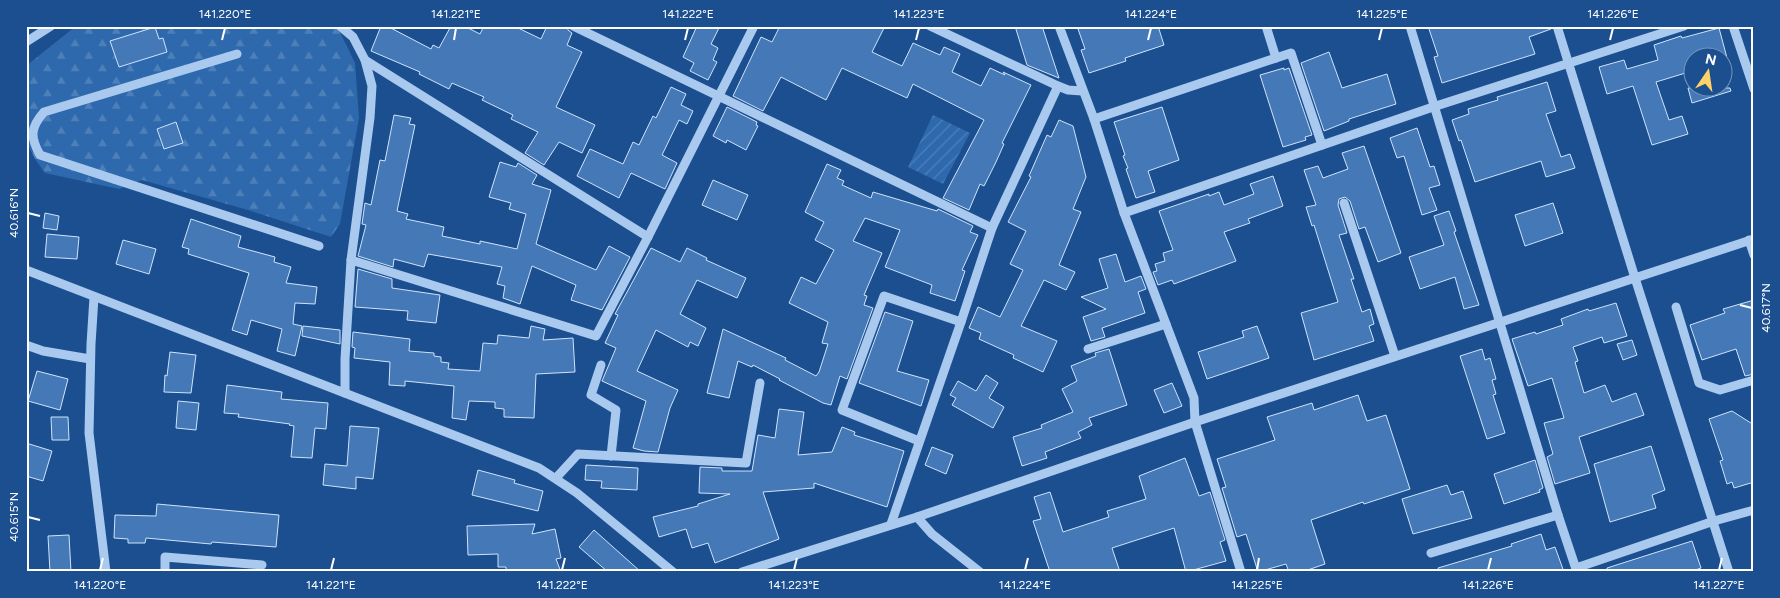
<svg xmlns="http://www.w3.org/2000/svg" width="1780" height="598" viewBox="0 0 1780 598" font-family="Figtree,sans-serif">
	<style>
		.forest { fill: url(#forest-firs) }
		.garden { fill: url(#garden-furrows) }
		.building { fill: #4478b7; stroke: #cfe3fa }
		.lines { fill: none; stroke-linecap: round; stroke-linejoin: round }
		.minor { stroke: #a9c9ee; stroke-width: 9 }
		.ticks { fill: none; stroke: #fff; stroke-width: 2 }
		.neatline { fill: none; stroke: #fff; stroke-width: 2 }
		.ticks-label { font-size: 12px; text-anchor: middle; fill: #fff }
	</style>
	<defs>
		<pattern id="forest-firs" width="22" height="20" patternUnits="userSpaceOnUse" patternTransform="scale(1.25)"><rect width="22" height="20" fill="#2e69ad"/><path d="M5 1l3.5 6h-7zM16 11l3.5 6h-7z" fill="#4d80b9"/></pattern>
		<pattern id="garden-furrows" width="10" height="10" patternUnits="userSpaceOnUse" patternTransform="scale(1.25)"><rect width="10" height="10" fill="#2e69ad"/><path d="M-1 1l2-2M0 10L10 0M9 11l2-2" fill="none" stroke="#4d80b9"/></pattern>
	</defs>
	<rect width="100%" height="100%" fill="#1b4f8f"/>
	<!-- forest -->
	<path class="forest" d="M76,26H337L355,63L359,118L340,224L331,237L248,210L142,180L119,189L45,173L35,159L26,142V66Z"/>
	<!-- garden -->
	<path class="garden" d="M933,115L970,133L943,184L908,167Z"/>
	<!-- building -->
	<g class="building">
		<path d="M381,26H387L431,49L433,45L439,48L451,26H464L480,34L484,26H514L541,39L547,26H567L568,30L572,33L567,45L582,52L556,107L595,125L582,153L559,142L544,165L525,153L538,132L511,119L513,115L482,100L484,97L452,83L449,89L419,74L420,72L371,51Z"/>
		<path d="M697,26H720L711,44L718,48L713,60L717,62L708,80L690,71L694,63L683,57Z"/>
		<path d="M780,26H885L872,52L902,66L913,43L940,55L944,47L960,54L952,72L981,86L990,68L1005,75L1003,72L1031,85L1002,143L1004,144L996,162L984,186L980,184L969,210L943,198L984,120L913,84L907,98L842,68L826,100L781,77L763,111L733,96L761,37L772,42Z"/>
		<path d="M1015,26H1042L1059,78L1027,65Z"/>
		<path d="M1077,26H1158L1164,45L1125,58L1126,61L1089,73L1081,50L1085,49Z"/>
		<path d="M1428,26H1551V29L1529,37L1535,54L1442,83L1434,57L1438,56Z"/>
		<path d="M155,27L159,39L163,38L167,52L119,67L110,41Z"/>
		<path d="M1719,28L1727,58H1692V71L1656,82L1669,120L1682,116L1688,134L1652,145L1633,86L1607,94L1599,67L1624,60L1627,69L1658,60L1654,45L1681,36L1682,38Z"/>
		<path d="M1329,52L1342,88L1387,74L1396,104L1349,119V121L1324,131L1301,63Z"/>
		<path d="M1284,68V70L1289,68L1312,135L1305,137L1306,140L1283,147L1260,75Z"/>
		<path d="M1547,82L1556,111L1546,114L1561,157L1570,154L1575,168L1546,177L1541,161L1475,182L1461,140L1459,141L1452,120L1469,114L1468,109L1498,100L1497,97Z"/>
		<path d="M671,87L686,94L681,105L693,111L687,124L679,120L662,155L677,163L665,189L631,173L619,198L577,176L590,149L623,164L633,142L639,145L653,116L656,118Z"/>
		<path d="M1688,88H1730L1731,91L1692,103Z"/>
		<path d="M727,107L757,122L756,125L758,126L746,150L727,140L726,143L713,136Z"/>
		<path d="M1162,107L1179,160L1148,171L1155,192L1136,198L1126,169L1128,168L1123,156L1125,155L1114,122Z"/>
		<path d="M394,115L411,118L409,124L415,125L397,211L408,214L406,219L444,227L442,236L480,244V241L517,249L526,214L509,209L511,203L489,197L500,162L516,167L518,163L537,175L532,184L551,190L536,244L596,270L609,246L630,257L602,310L571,300L576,285L532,266L520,304L503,298L505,286L497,284L502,267L428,254L424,267L394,259L393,267L358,256L366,225L362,224L365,203L371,205L380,160L385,161Z"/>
		<path d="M1059,120L1073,126L1086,177L1073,209L1081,212L1059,265L1075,272L1066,290L1044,280L1021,326L1057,341L1043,372L1013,358L1014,355L979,339L981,333L969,328L978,307L1000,317L1023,270L1010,264L1026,231L1008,222L1031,177L1029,176L1047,135L1051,137Z"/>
		<path d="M176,122L183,143L164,149L157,129Z"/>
		<path d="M1417,128L1430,167L1434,166L1440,185L1429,188L1437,210L1422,215L1404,156L1397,158L1390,138Z"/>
		<path d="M1364,146L1401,253L1378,262L1365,227L1359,229L1350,201L1345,197L1339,199L1338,205L1347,233L1339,235L1354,279H1351L1362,312L1370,309L1374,324L1369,326L1374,341L1314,360L1301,313L1338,302L1314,225L1312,226L1306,207L1316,205L1304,170L1318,166L1323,178L1348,169L1342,153Z"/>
		<path d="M827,164L841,170L837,178L844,181L842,185L871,198L873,192L937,211L938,209L973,226L970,232L978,235L962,270L965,271L955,301L930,293L932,285L885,267L900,230L865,218L853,241L882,253L864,295L867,296L864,305L873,308L847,379L840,376L831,405L823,403L779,380L780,379L753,365L752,367L738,361L729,398L707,393L723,329L786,358L785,360L816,376L819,372L828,344L822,343L828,322L789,303L801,277L816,284L834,250L815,240L824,222L805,212Z"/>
		<path d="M1273,176L1283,206L1248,219L1250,223L1224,232L1236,261L1174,284L1172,280L1158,285L1153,272L1157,271L1155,264L1165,261L1163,253L1173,250L1159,211L1209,194V196L1219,192L1224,205L1254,194L1250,184Z"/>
		<path d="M713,180L748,195L737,220L702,205Z"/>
		<path d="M1553,203L1563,233L1525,246L1515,215Z"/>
		<path d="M1449,211L1456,231L1454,232L1479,305L1464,309L1455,277L1420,289L1409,257L1444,245L1434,216Z"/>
		<path d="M45,213L59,216L57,230L43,228Z"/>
		<path d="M191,219L241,236L238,247L275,257L274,262L291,267L286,283L317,287L315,304L295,303L293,324L302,326L295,356L277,351L282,329L251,320L247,335L232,330L249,273L188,254L189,249L182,247Z"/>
		<path d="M47,234L79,237L77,259L45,257Z"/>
		<path d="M123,240L156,249L149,274L116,264Z"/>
		<path d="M651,248L680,262L687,248L707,258L706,260L746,278L737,298L697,280L680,314L706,328L698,346L690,342L688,347L656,330L637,371L678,390L670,408L658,452L644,451L633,448L646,401L602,381L616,348L605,343L618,315L615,314Z"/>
		<path d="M1116,254L1125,282L1141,276L1146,289L1138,292L1145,313L1102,328L1105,337L1091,341L1083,317L1106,309L1081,297L1108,288L1099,259Z"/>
		<path d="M358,269L392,279V288L440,295L436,323L407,320L408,311L355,307Z"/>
		<path d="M1754,300V374L1745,376L1736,349L1702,360L1690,325L1725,313L1723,309Z"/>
		<path d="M1616,303L1627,336L1604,343L1602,337L1573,347L1578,361L1575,362L1584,393L1605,385L1612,402L1636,393L1644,415L1579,437L1590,473L1555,484L1547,457L1553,454L1544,423L1564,418L1552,378L1528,386L1512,339L1535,332L1536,334L1563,325L1561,319L1588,309L1589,311Z"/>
		<path d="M885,312L913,321L897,371L929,380L921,406L859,383Z"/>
		<path d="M303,326L340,330V344L302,336Z"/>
		<path d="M531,326L545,329L543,340L573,338L575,372L536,374L534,418L504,417V409L495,408V402L469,401L466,420L452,418L454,386L405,381V386L389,385L390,362L354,358L355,348L352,347L353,332L410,339L409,351L434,353V356L441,357V362L449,363L448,369L480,371L483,343L497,344L498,335L529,338Z"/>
		<path d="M1257,326L1269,358L1207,379L1198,352L1244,337L1242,331Z"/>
		<path d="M1632,340L1637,355L1623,360L1617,344Z"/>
		<path d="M1109,349L1127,405L1089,418L1092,425L1078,432L1081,438L1045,452L1047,458L1022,466L1013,437L1042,428L1041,425L1073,412L1062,389L1077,381L1071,366L1096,356L1095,353Z"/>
		<path d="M1482,349L1485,360L1490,358L1496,379L1492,380L1496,394L1493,395L1505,433L1487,439L1460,356Z"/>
		<path d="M170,352L196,355L191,393L164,392L165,375L167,376Z"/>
		<path d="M37,371L68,379L60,410L28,401Z"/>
		<path d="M986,375L998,383L989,398L1004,407L993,428L952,405L956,398L950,395L958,381L976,391Z"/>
		<path d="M1172,383L1182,406L1164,413L1154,390Z"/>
		<path d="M227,385L282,392L281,399L328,403L326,429L315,428L312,458L291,457L294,426L289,425L290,424L238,417L239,414L224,413Z"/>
		<path d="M1358,395L1367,421L1386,415L1410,489L1364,504L1363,502L1311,520L1325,564L1302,572H1289L1286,564L1258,572L1246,534L1237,537L1222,488L1226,487L1217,459L1275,440L1267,417L1312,403L1314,410Z"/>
		<path d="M178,401L199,403L196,430L176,428Z"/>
		<path d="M779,409L804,412L798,455L832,452L842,427L855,432L854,435L904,451L887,507L814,483V488L763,492L779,539L715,563L708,543L692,548L686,529L659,537L653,517L698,506V504L730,494L699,493L700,467L722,468V471H752L758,435L775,438Z"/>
		<path d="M1732,411L1754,425V482L1734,488L1732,482L1727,484L1720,461L1723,460L1709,419Z"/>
		<path d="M51,417H68L69,440H52Z"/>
		<path d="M350,426L379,428L373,479L356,477V489L323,485L325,464L347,466Z"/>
		<path d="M26,443L52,451L43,481L26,476Z"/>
		<path d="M1651,446L1665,490L1652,495L1656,508L1610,522L1594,464Z"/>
		<path d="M932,447L953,455L946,474L925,465Z"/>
		<path d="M1185,458L1199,496L1210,492L1225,540L1220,542L1226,561L1186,572L1174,528L1112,548L1120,572H1050L1033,521L1041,519L1034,497L1050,492L1063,532L1109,517L1107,511L1146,499L1139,476Z"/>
		<path d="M1535,460L1543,488L1539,490L1540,492L1504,504L1494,474Z"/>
		<path d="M586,465L638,468L637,490L601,488L602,481L585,480Z"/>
		<path d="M478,470L515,480L514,483L543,491L538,511L472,495Z"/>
		<path d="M1447,485L1451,495L1463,491L1472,518L1413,534L1402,499Z"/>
		<path d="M157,504L279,515L276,547L212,542L211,544L146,538L145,543H128V539L114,538L115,515L156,516Z"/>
		<path d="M535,524L532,534L555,529L561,558L556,559L561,572H506V567H498V554L468,555L467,526Z"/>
		<path d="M594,530L641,572H608L579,547Z"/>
		<path d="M1541,534L1546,550L1555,547L1564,572H1439L1438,568L1512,546L1511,544Z"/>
		<path d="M69,535L71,572H50L48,536Z"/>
		<path d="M1692,541L1701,568L1690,572H1607V568Z"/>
	</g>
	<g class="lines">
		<!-- minor -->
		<g class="minor">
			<path d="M340,26L353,37L365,60L372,86L370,118L351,260L345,359V393"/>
			<path d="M573,26L992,228"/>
			<path d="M930,26L1058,86L1068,90L1082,91"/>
			<path d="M1059,26L1094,119L1124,213L1194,398L1195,422L1241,572"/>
			<path d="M1410,26L1558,515L1577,572"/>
			<path d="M1557,26L1635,278L1729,572"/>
			<path d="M1733,26L1754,89"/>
			<path d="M26,42L51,26"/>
			<path d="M237,54L44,112C30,128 30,137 40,155L319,246"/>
			<path d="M1276,58L1291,53L1322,145"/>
			<path d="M365,60L648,237"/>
			<path d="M1094,119L1276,58L1266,26"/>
			<path d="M1344,203L1395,356"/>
			<path d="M1124,213L1433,107L1684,26"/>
			<path d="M1749,240L1754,255"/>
			<path d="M351,260L596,336L648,237L754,26"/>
			<path d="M26,270L539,468L577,493L673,572"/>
			<path d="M94,297L91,344L89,433L106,572"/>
			<path d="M1676,307L1699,383L1720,390L1754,380"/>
			<path d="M26,345L43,351L90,359"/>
			<path d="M1088,349L1166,324"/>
			<path d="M601,365L591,395L616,410L611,456"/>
			<path d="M919,441L842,410L884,296L961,322"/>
			<path d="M556,478L578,454L746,463L760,383"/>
			<path d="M917,517L932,534L980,572"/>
			<path d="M891,524L961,322L992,228L1058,86"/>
			<path d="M1431,553L1558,515"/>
			<path d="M1576,568L1714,521L1754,510"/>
			<path d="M165,572V557L262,565"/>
			<path d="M742,572L917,517L1195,422L1754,239"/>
		</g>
	</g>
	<!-- ticks -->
	<path class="ticks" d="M222,40L225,28M454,40L456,28M685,40L688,28M916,40L919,28M1148,40L1151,28M1379,40L1382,28M1610,40L1613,28M28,213L40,216M1740,305L1752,308M28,517L40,520M100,570L103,558M331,570L334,558M562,570L565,558M794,570L797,558M1025,570L1028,558M1257,570L1259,558M1488,570L1491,558M1719,570L1722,558"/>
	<!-- border -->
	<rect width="1780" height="598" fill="none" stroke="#1b4f8f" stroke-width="55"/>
	<!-- north arrow -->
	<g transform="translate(1708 72) rotate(13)"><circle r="24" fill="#1b4f8f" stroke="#7695bc"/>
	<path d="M0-4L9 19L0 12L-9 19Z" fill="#ffd166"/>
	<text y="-8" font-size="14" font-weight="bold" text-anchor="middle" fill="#ffffff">N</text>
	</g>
	<rect x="28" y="28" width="1724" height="542" class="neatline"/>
	<g class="ticks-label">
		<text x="225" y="18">141.220°E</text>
		<text x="456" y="18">141.221°E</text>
		<text x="688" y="18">141.222°E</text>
		<text x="919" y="18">141.223°E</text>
		<text x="1151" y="18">141.224°E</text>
		<text x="1382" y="18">141.225°E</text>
		<text x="1613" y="18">141.226°E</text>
		<text transform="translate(14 213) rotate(-90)" y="4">40.616°N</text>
		<text transform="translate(1766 308) rotate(-90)" y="4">40.617°N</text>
		<text transform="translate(14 517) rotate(-90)" y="4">40.615°N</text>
		<text x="100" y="589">141.220°E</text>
		<text x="331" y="589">141.221°E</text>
		<text x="562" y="589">141.222°E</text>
		<text x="794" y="589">141.223°E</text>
		<text x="1025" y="589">141.224°E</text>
		<text x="1257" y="589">141.225°E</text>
		<text x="1488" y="589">141.226°E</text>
		<text x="1719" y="589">141.227°E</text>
	</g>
</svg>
